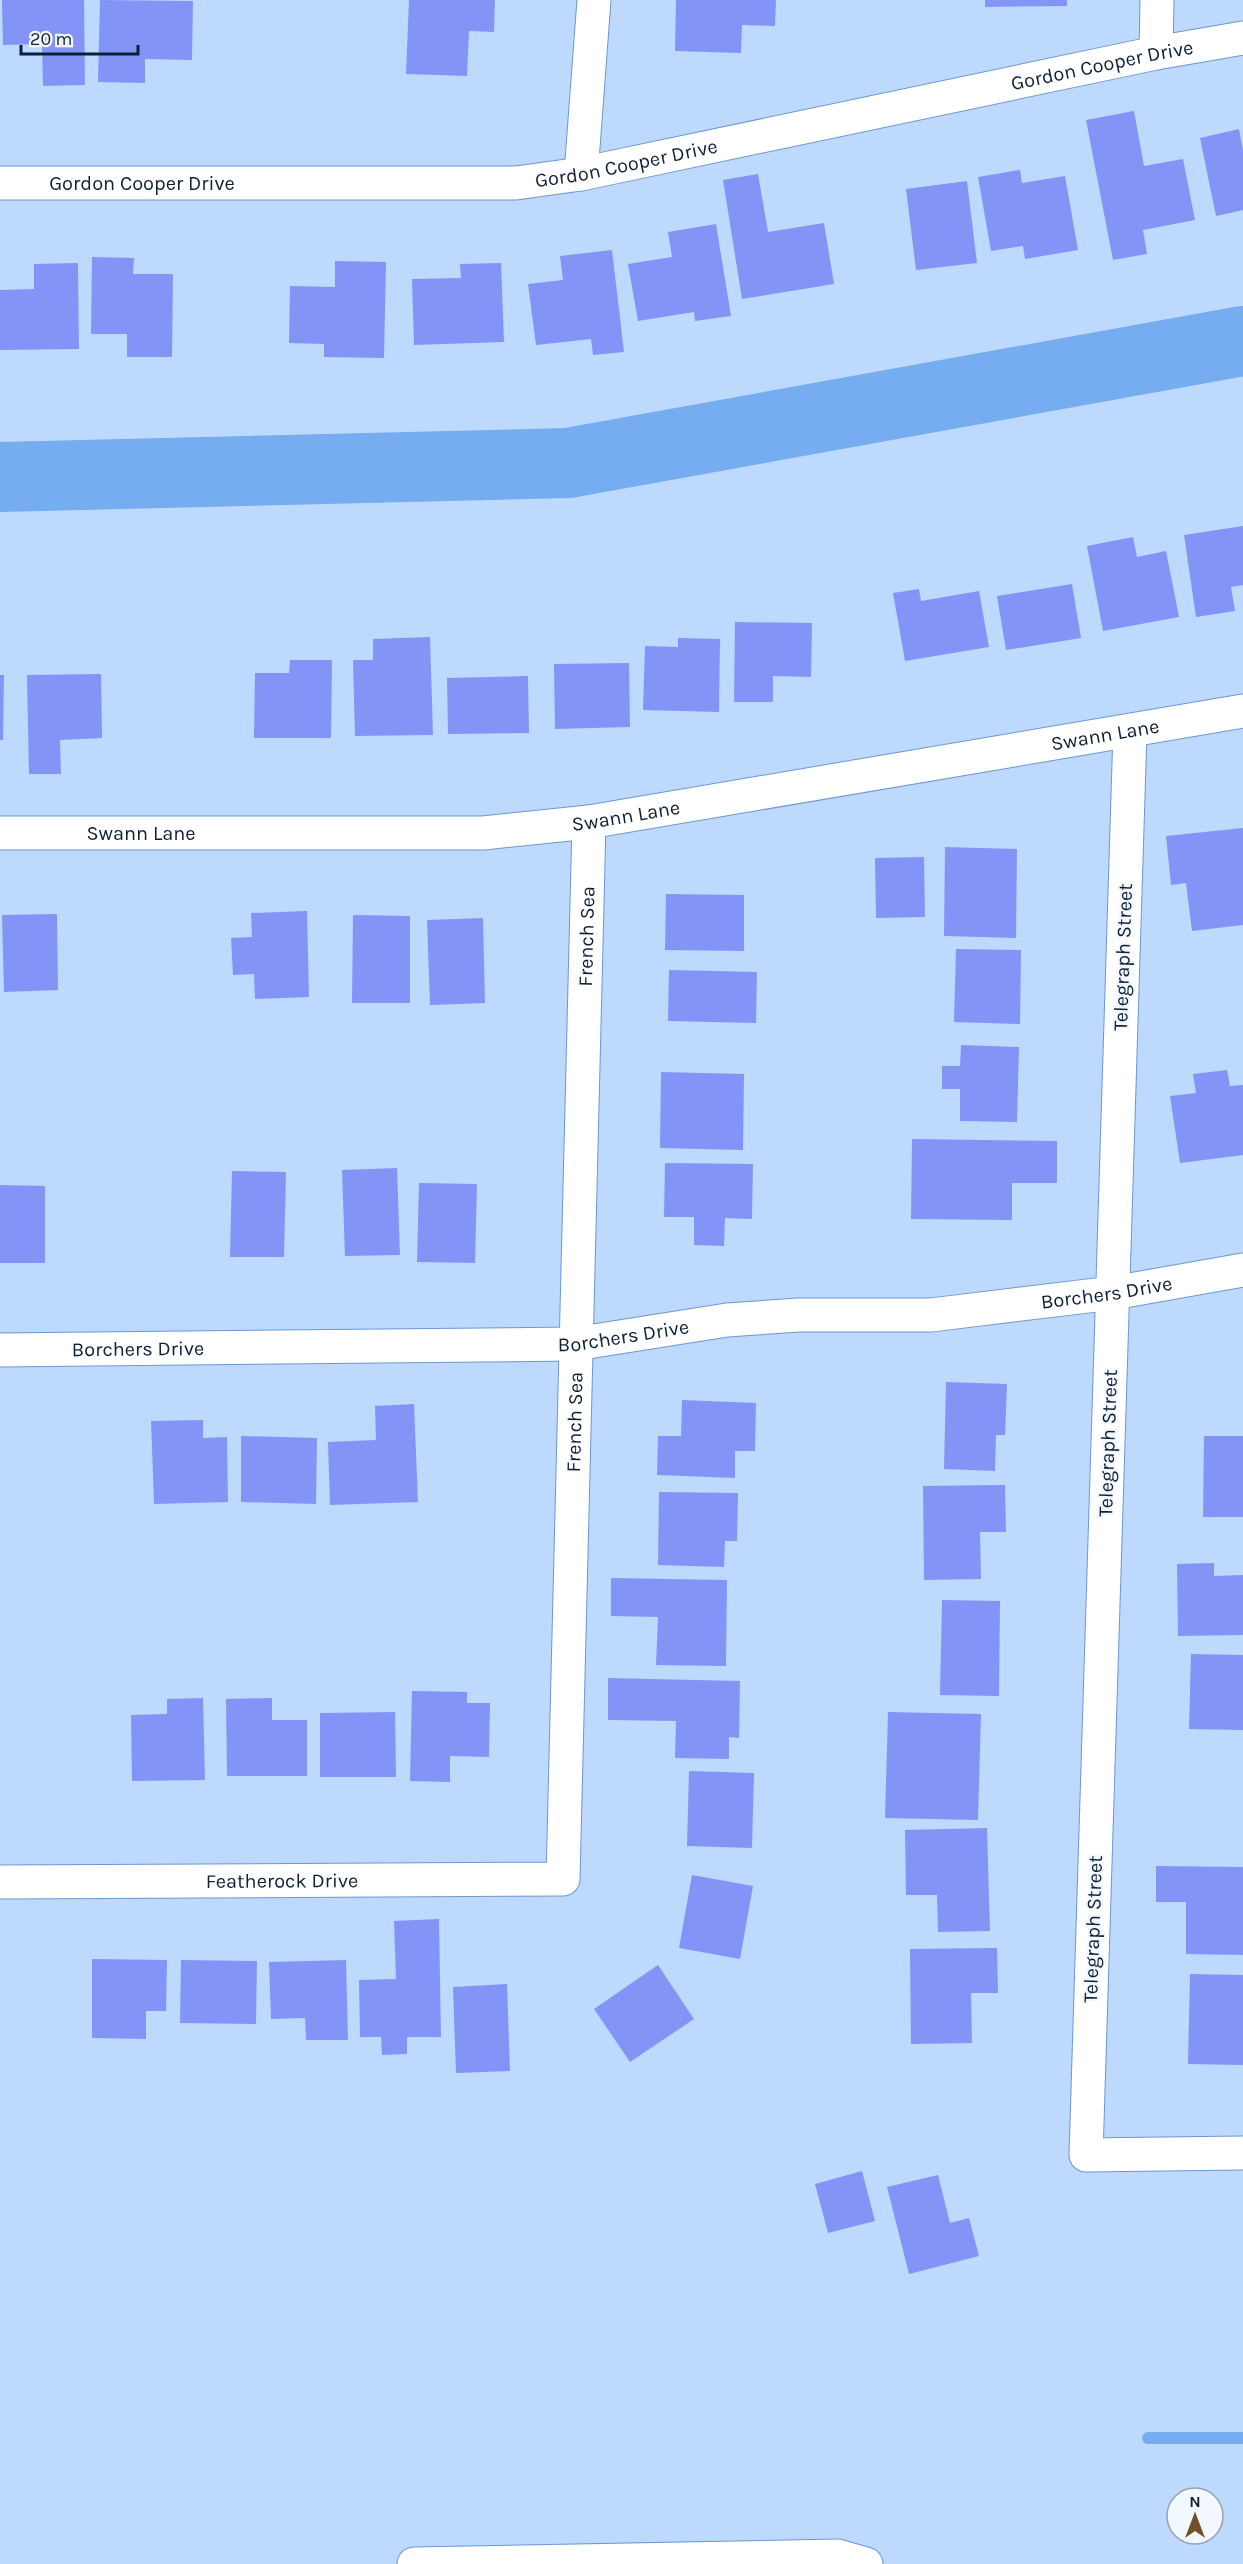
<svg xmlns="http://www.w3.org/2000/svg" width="1243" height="2564" viewBox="0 0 1243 2564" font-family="Karla,sans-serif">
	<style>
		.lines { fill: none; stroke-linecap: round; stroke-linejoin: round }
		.stream { stroke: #76acf0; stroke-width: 12 }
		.river { stroke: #76acf0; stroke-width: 70 }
		.building { fill: #8494f6 }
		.minor-casing { stroke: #6b98d2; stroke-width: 35 }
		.minor { stroke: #fff; stroke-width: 33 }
		.labels { text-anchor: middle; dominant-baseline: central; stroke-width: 4.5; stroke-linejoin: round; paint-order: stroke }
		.street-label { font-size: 20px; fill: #0e2036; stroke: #f3f8fe }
	</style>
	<rect width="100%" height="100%" fill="#bdd9fe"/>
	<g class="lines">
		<!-- stream -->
		<path class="stream" d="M1148,2438H1243"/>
		<!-- river -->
		<path class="river" d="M0,477L568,463L1243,341"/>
	</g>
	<!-- building -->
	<g class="building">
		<path d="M2,0H84L85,85L43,86L42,44L3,45Z"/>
		<path d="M100,0L193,1L192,60L145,59V83L98,82Z"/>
		<path d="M409,0H495L494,32L469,31L467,76L406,74Z"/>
		<path d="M676,0H776L775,26L742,25L741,53L675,51Z"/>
		<path d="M985,0H1067V6L985,7Z"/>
		<path d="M1134,111L1144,166L1183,159L1195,220L1143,230L1147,254L1113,260L1086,120Z"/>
		<path d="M1239,129L1243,150V210L1216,216L1200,138Z"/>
		<path d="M1020,170L1022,183L1065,176L1078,250L1025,259L1023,246L991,251L978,177Z"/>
		<path d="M758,174L768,232L824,223L834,284L742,299L723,180Z"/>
		<path d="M967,181L977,263L916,270L906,189Z"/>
		<path d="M716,224L731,316L695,321L694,312L638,321L628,264L672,257L668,232Z"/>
		<path d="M612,250L624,352L593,355L591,339L536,345L528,284L563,280L560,256Z"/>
		<path d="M92,257L134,258L133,274H173L172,357H127V334H91Z"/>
		<path d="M335,261L386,262L384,358L324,357V344L289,343L290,286L335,287Z"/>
		<path d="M78,263L79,349L0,350V290L34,289V264Z"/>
		<path d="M501,263L504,342L414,345L412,279L461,278L460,264Z"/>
		<path d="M1243,526V585L1231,587L1235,611L1196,617L1184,535Z"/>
		<path d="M1133,537L1137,557L1166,551L1179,617L1103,631L1087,546Z"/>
		<path d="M1072,584L1081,638L1006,650L997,596Z"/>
		<path d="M919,589L921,601L979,591L989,647L905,661L893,593Z"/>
		<path d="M735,622L812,623L811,677L773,676V702H734Z"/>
		<path d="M430,637L433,735L355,736L353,660H373V639Z"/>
		<path d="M678,638L720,639L719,712L643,710L645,646L678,647Z"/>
		<path d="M290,660H332L331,738H254L255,673H289Z"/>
		<path d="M629,663L630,727L555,729L554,664Z"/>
		<path d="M101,674L102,738L60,740L61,774H29L27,675Z"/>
		<path d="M0,675H4L3,740H0Z"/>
		<path d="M528,676L529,733L448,734L447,678Z"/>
		<path d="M1243,828V925L1192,931L1186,883L1171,885L1166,836Z"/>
		<path d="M945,847L1017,849L1016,938L944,936Z"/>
		<path d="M924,857L925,917L876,918L875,858Z"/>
		<path d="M666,894L744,895V951L665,950Z"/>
		<path d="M307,911L309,997L255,999L254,974L233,975L231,938L252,937L251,913Z"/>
		<path d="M57,914L58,990L4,992L2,915Z"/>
		<path d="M353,915L410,916V1003H352Z"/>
		<path d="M483,918L485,1003L430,1005L427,920Z"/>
		<path d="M956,949L1021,950L1020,1024L954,1022Z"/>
		<path d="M669,970L757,972L756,1023L668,1021Z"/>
		<path d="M961,1045L1019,1047L1017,1122L960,1121V1089H942V1066H960Z"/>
		<path d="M1227,1070L1230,1086L1243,1085V1155L1180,1163L1170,1096L1196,1093L1193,1074Z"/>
		<path d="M661,1072L744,1074L743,1150L660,1148Z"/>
		<path d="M912,1139L1057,1141V1183H1012V1220L911,1219Z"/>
		<path d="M665,1163L753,1164L752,1219L725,1218L724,1246L694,1245V1217H664Z"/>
		<path d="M397,1168L400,1255L345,1256L342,1170Z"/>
		<path d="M232,1171L286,1172L284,1257H230Z"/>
		<path d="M419,1183L477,1184L475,1263L417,1262Z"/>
		<path d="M0,1185L45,1186V1263H0Z"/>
		<path d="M946,1382L1007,1384L1005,1435H996L995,1471L944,1469Z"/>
		<path d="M682,1400L756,1403L755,1451H735V1478L657,1475L658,1436H681Z"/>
		<path d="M414,1404L418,1502L330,1505L328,1442L376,1440L375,1406Z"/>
		<path d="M203,1420V1438L227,1437L228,1502L154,1504L151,1421Z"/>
		<path d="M241,1436L317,1438L316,1504L241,1502Z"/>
		<path d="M1204,1436H1243V1517H1203Z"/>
		<path d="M1005,1485L1006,1532H980L981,1579L924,1580L923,1486Z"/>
		<path d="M659,1492L738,1493L737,1541H725L724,1567L658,1565Z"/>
		<path d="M1214,1563V1576L1243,1575V1635L1178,1636L1177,1564Z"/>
		<path d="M611,1578L727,1580L726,1666L656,1665L658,1617L611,1616Z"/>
		<path d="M942,1600L1000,1601L999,1696L940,1695Z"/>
		<path d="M1191,1654L1243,1655V1730L1189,1729Z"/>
		<path d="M608,1678L740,1681L739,1738L729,1737V1759L675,1758L676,1721L608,1720Z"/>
		<path d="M412,1691L467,1692V1703H490L489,1757L450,1756V1782L410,1781Z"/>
		<path d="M203,1698L205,1780L132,1781L131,1715L167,1714V1699Z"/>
		<path d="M272,1698V1720H307V1776H227L226,1699Z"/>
		<path d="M395,1712L396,1777H320V1713Z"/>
		<path d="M888,1712L981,1714L978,1820L885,1818Z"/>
		<path d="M689,1771L754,1773L752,1848L687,1846Z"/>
		<path d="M987,1828L990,1931L938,1932L937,1895H906L905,1830Z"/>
		<path d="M1156,1866L1243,1867V1955L1186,1954V1902H1156Z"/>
		<path d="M692,1875L753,1886L740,1959L679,1948Z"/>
		<path d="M439,1919L441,2037H407V2054L382,2055L381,2037H360L359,1980L396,1979L394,1921Z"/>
		<path d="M997,1948L998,1993H971L972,2043L911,2044L910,1949Z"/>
		<path d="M92,1959L167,1960L166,2011H146V2039L92,2038Z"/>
		<path d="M181,1960L257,1961L256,2024L180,2023Z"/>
		<path d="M346,1960L348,2040H306L305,2018L271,2019L269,1962Z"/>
		<path d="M658,1965L694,2019L630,2062L594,2009Z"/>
		<path d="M1190,1974L1243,1975V2065L1188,2064Z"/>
		<path d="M507,1984L510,2071L456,2073L453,1987Z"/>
		<path d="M862,2171L875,2221L828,2233L815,2184Z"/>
		<path d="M938,2175L950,2223L969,2218L979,2256L909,2274L887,2187Z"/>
	</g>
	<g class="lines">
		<!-- minor casing -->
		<g class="minor-casing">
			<g id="minor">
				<path d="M1156,53L1157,0"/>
				<path d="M581,174L594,0"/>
				<path id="s1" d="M0,183H516L581,174L1156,53L1243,38"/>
				<path d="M1130,731L1086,2155L1243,2153"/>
				<path id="s2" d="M0,833H483L589,822L1243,711"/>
				<path id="s3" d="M0,1350L575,1344L727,1320L799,1315H931L1113,1293L1243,1270"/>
				<path id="s4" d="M0,1882L563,1879L589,822"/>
				<path d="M414,2564L838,2556L866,2564"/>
			</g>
		</g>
		<!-- minor -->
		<use href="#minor" class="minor"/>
	</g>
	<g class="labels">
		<!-- street labels -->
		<g class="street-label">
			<text stroke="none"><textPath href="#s1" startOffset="1114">Gordon Cooper Drive</textPath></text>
			<text stroke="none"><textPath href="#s1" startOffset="628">Gordon Cooper Drive</textPath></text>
			<text stroke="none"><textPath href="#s1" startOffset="142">Gordon Cooper Drive</textPath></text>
			<text stroke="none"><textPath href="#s2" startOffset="1113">Swann Lane</textPath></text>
			<text stroke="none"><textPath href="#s2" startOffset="627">Swann Lane</textPath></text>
			<text stroke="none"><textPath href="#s2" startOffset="141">Swann Lane</textPath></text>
			<text stroke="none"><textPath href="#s4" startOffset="1506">French Sea</textPath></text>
			<text transform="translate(1123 957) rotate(-88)">Telegraph Street</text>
			<text stroke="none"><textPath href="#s3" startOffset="1110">Borchers Drive</textPath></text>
			<text stroke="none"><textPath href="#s3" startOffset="624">Borchers Drive</textPath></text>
			<text stroke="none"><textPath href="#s3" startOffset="138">Borchers Drive</textPath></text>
			<text stroke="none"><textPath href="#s4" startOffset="1020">French Sea</textPath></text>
			<text transform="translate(1108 1443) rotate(-88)">Telegraph Street</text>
			<text stroke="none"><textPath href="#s4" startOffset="282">Featherock Drive</textPath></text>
			<text transform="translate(1093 1929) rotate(-88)">Telegraph Street</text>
		</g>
	</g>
	<!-- north arrow -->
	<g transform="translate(1195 2516)"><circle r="28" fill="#f3f8fe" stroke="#97a2ae" stroke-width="1.5"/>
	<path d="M0-4.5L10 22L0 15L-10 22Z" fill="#715327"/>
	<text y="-9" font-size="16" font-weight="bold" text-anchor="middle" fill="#0e2036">N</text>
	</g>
	<!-- scale -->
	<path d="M21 45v9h117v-9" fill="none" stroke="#0e2036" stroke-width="3"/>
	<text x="30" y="45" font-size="18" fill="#0e2036" stroke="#f3f8fe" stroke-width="4.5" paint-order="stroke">20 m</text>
</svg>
